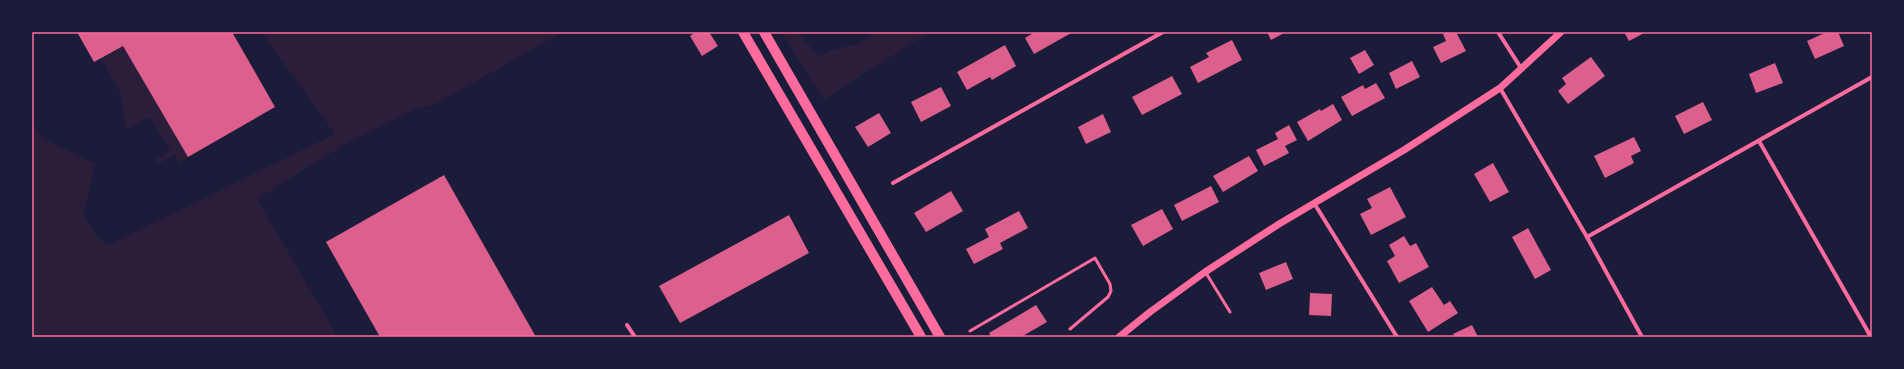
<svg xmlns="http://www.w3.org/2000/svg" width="1904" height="369" viewBox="0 0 1904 369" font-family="Lato,sans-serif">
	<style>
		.green { fill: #2a1e3b }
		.building { fill: #dd5f8e }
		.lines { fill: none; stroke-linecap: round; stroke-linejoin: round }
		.service { stroke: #ff6b9d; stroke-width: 3 }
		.minor { stroke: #ff6b9d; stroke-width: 4 }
		.tertiary { stroke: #ff6b9d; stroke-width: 7 }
		.primary { stroke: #ff6b9d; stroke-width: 10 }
		.neatline { fill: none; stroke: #ff6b9d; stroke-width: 1.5 }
	</style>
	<rect width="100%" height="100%" fill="#1b1b3a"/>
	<!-- green -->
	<g class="green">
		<path d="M261,32H563L434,105L416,109L344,145L257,199L338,337H32V122L42,138L95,164L84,214L97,237L108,245L335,134Z"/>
		<path d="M781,32H797L820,57L828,51L856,44L877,32H929L824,100Z"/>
		<path d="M123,46L188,157L180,164L175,154L160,163L156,161L157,158L163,156L170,150L151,119L149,118C140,121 135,127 126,130L125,128L121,94L101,58Z"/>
	</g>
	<!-- building -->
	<g class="building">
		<path d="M77,32H232L275,107L188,157L123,46L94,62Z"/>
		<path d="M696,32H709L718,46L702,56L690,36Z"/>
		<path d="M1035,32H1073L1034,54L1025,38Z"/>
		<path d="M1267,32H1286L1271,40Z"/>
		<path d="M1449,32H1456L1466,51L1441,63L1433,47L1446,41L1443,34Z"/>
		<path d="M1624,32H1646L1629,41Z"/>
		<path d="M1827,32H1838L1844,46L1815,59L1807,41Z"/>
		<path d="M1232,40L1242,60L1198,83L1190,67L1209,57L1206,53Z"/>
		<path d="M1005,45L1016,66L992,80L990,77L967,90L957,72Z"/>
		<path d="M1365,50L1374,65L1359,74L1350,58Z"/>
		<path d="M1591,57L1605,76L1568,104L1558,91L1566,84L1562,78Z"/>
		<path d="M1412,61L1420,77L1396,89L1389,73Z"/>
		<path d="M1775,63L1783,83L1756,93L1749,74Z"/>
		<path d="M1172,76L1182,94L1142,115L1132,97Z"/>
		<path d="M1376,83L1385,98L1352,116L1341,97L1363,85L1365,89Z"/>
		<path d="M941,87L951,106L921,122L911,102Z"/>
		<path d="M1703,102L1712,120L1684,134L1675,116Z"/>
		<path d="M1333,104L1342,120L1308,141L1297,122L1320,109L1321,111Z"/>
		<path d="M879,113L891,133L868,147L855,127Z"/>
		<path d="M1103,114L1111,132L1086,144L1078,127Z"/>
		<path d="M1289,125L1297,140L1285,146L1289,153L1264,166L1256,150L1278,139L1275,133Z"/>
		<path d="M1634,137L1641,151L1631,156L1634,163L1605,178L1594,156Z"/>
		<path d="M1249,156L1258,171L1223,192L1213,176Z"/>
		<path d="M1493,163L1509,192L1490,202L1474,174Z"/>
		<path d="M444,175L536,337H380L326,242Z"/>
		<path d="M1211,186L1219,202L1182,221L1174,205Z"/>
		<path d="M1390,187L1406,217L1371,235L1360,214L1372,208L1367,199Z"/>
		<path d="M951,191L963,211L926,232L914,213Z"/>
		<path d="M1162,209L1173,229L1143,246L1131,225Z"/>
		<path d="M1019,211L1028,228L1000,243L1003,249L974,264L966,249L989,237L985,229Z"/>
		<path d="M789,215L809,253L680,323L659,286Z"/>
		<path d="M1528,228L1551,270L1535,279L1512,237Z"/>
		<path d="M1404,236L1410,246L1416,243L1429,267L1399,283L1387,261L1395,256L1389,245Z"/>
		<path d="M1286,262L1293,279L1266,290L1259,273Z"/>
		<path d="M1432,287L1444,305L1450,301L1458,313L1428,332L1409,301Z"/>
		<path d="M1310,293L1332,294L1331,316L1309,315Z"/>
		<path d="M1036,305L1047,322L1021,337H991L989,333Z"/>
		<path d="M1472,325L1478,337H1455L1453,334Z"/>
	</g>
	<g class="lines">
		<!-- service -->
		<g class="service">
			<path d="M1206,273L1230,312"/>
			<path d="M970,331L1095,258L1110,284L1111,291L1108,297L1070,329"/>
		</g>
		<!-- minor -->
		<g class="minor">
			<path d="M1498,32L1521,68"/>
			<path d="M1500,88L1587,237L1642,337"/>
			<path d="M1759,141L1871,337"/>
			<path d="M893,183L1163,32"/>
			<path d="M1314,203L1397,337"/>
			<path d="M1587,237L1872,77"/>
			<path d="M627,325L635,337"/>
		</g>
		<!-- tertiary -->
		<path class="tertiary" d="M1119,337L1150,312L1205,272L1279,224L1404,150L1500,88L1561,32"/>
		<!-- primary -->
		<g class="primary">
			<path d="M743,32L921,337"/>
			<path d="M764,32L940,337"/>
		</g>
	</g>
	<!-- border -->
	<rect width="1904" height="369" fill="none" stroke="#1b1b3a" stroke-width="66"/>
	<rect x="33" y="33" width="1838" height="303" class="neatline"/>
</svg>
